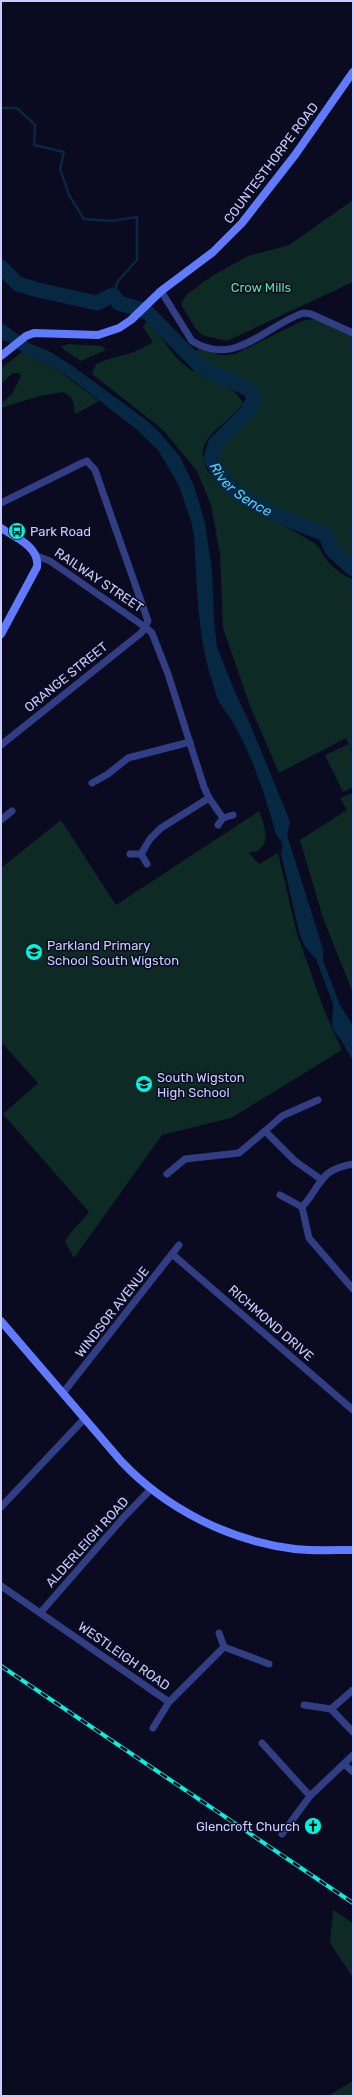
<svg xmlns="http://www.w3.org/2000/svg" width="354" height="2097" viewBox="0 0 354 2097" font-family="Rubik,sans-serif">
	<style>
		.green { fill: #0d2a24 }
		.water { fill: #062843 }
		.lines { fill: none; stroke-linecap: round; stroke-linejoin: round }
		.stream { stroke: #062843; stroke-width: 2.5 }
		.river { stroke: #062843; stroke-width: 15 }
		.street { stroke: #313e83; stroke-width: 7 }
		.secondary { stroke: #607bff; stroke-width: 8 }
		.rail-casing { stroke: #00f4de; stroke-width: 4 }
		.rail { stroke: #0a0b20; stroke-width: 2.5; stroke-dasharray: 8; stroke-linecap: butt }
		.labels { text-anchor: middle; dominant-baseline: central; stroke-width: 3; stroke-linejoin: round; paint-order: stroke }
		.street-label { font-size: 13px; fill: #c9ceff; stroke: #0a0b20 }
		.park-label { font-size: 13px; fill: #4beaa3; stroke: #0a0b20 }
		.poi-label { font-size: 13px; fill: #c9ceff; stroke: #0a0b20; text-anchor: start }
		.water-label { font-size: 14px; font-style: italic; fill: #57d2ff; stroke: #0a0b20 }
	</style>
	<rect width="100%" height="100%" fill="#0a0b20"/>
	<!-- green -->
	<g class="green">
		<path d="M353,200V282L227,341L202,335L195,328L181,304L187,294L212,276L248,256L289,245Z"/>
		<path d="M314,319L327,323L353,337V567L328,534L260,502L233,486L223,474L215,458L217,446L244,424L253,412L257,397C243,374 213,373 196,354V351L199,349L222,355L235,354L302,321Z"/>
		<path d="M147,321L152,323C162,338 172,356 187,367C205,381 231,380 243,403C234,418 210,430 204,446C190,488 288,524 314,543C321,548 322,554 327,560C334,569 343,575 353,580V754L346,738L279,773L250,706L223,628L220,554L211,505L197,471L162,429L92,374L96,364C117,355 132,356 153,342L143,327Z"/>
		<path d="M68,344L102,346L106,350L81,361L64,350L61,346Z"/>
		<path d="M22,352L58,370L99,401L76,414L74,411C75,401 72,397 63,392L40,396L1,408V404L12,394L21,376L19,373H13L1,384V368Z"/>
		<path d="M348,744L353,755V787L343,792L325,755Z"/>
		<path d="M353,793V993L323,918L300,840L347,810L340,798Z"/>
		<path d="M259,811C263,822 272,842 258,851C256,852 251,852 249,853L259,864L278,853L297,934L326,1015L342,1050L231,1118L162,1135L74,1258L65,1242C68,1233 83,1221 89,1212L3,1114L38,1083L1,1042V868L61,820L116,905Z"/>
		<path d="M333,1910L353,1923V1978L330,1943Z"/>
		<path d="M353,2081V2096H328Z"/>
	</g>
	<!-- water -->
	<path class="water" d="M1,322L31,344L49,351L71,365L145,419L161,434L180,457L194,486L205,523L212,571L214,622L217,647L236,694L250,724L287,814L290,822L287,835L323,949V960L339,1003L353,1026V1061L339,1037L335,1033L332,1025L333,1004L316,959L305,947L299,932L281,853C286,839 278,842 275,831C265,793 251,753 231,719C227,713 222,708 219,702C216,696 214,688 212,681C197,634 197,584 194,535L191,521L179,486L158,450L136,429L74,381L58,370L25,354L9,342L1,340Z"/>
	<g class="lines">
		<!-- stream -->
		<path class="stream" d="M1,108H17L35,125L34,145L64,152L60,169L69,195L84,219L112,221L137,217V260L118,281L113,295"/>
		<!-- river -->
		<path class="river" id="s1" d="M1,267L18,284L38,290L97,303L113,295L119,303L146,311L201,367L250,390L254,399L247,412L215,444L211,459C214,464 217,470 220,475C244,506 290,520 325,534L332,550L353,569"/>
		<!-- street -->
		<g class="street">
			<path d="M161,291L192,341C235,368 265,326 303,313L311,314L353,333"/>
			<path d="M1,503L82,463L87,461L95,470L148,621L145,627L152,633L168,674L204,787L209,798L223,818"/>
			<path d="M1,745L141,633L145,627L50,561L37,556"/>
			<path d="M92,783L108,774L128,758L190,742"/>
			<path d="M1,820L12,811"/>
			<path d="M218,825L223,818L233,815"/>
			<path d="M130,854H141L147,864"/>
			<path d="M141,854L150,839L161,828L209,798"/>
			<path d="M265,1131L282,1116L318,1100"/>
			<path d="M353,1164C318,1170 323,1184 302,1207L309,1238L353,1289"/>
			<path d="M167,1174L185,1159L239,1153L265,1131L295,1161L322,1180"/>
			<path d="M280,1195L302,1207"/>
			<path d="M172,1254L353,1410"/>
			<path d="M63,1393L179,1245"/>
			<path d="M1,1507L85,1418"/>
			<path d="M1,1586L169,1702L224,1647L269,1664"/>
			<path d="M41,1612L123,1518L151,1489"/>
			<path d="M219,1633L224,1647"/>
			<path d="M304,1705L331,1709L353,1690"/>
			<path d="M331,1709L353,1732"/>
			<path d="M153,1728L169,1702"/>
			<path d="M262,1743L310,1796"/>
			<path d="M344,1764L353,1772"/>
			<path d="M282,1834L310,1796L353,1755"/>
		</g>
		<!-- secondary -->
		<g class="secondary">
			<path d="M1,356L26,336L34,333L98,335L119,328L131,320L161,291L213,252L242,223L295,155L353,72"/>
			<path d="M1,528C15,537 40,547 37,567L1,634"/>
			<path d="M1,1321L121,1461C166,1509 230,1541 295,1549C314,1551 334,1550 353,1550"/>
		</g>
		<!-- rail casing -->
		<g class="rail-casing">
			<path id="rail" d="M1,1666L353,1903"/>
		</g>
		<!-- rail -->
		<use href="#rail" class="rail"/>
	</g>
	<!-- icons -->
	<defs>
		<g id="bus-disc" transform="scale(0.9)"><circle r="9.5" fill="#00f4de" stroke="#0a0b20"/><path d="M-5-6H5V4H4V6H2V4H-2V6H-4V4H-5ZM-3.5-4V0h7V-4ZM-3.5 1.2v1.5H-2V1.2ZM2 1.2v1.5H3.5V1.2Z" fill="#111"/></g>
		<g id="school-disc" transform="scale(0.9)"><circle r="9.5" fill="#00f4de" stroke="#0a0b20"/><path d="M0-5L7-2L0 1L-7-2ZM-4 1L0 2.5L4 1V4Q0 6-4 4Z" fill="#111"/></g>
		<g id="church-disc" transform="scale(0.9)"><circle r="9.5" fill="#00f4de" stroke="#0a0b20"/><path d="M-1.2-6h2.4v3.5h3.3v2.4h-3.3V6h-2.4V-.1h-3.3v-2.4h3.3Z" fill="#111"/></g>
	</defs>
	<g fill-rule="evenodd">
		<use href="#bus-disc" x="17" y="531"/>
		<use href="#school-disc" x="34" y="952"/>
		<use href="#school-disc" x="144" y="1084"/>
		<use href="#church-disc" x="313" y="1826"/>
	</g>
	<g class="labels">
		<!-- street labels -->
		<g class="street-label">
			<text transform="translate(271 163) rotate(-53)">COUNTESTHORPE ROAD</text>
			<text transform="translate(99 580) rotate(34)">RAILWAY STREET</text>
			<text transform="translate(66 677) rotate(-39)">ORANGE STREET</text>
			<text transform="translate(112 1312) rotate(-52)">WINDSOR AVENUE</text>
			<text transform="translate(271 1323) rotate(41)">RICHMOND DRIVE</text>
			<text transform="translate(87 1542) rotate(-48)">ALDERLEIGH ROAD</text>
			<text transform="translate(124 1656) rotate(35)">WESTLEIGH ROAD</text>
		</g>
		<!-- park labels -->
		<g class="park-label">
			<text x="261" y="287">Crow Mills</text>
		</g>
		<!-- poi labels -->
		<g class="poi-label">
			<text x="30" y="531">Park Road</text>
			<text x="47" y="945">Parkland Primary<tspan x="47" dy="15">School South Wigston</tspan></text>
			<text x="157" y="1077">South Wigston<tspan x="157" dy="15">High School</tspan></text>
			<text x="300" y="1826" text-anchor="end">Glencroft Church</text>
		</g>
		<!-- water labels -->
		<g class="water-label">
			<text stroke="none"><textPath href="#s1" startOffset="423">River Sence</textPath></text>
		</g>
	</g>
	<!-- border -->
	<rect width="354" height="2097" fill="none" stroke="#c9ceff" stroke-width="4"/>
</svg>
